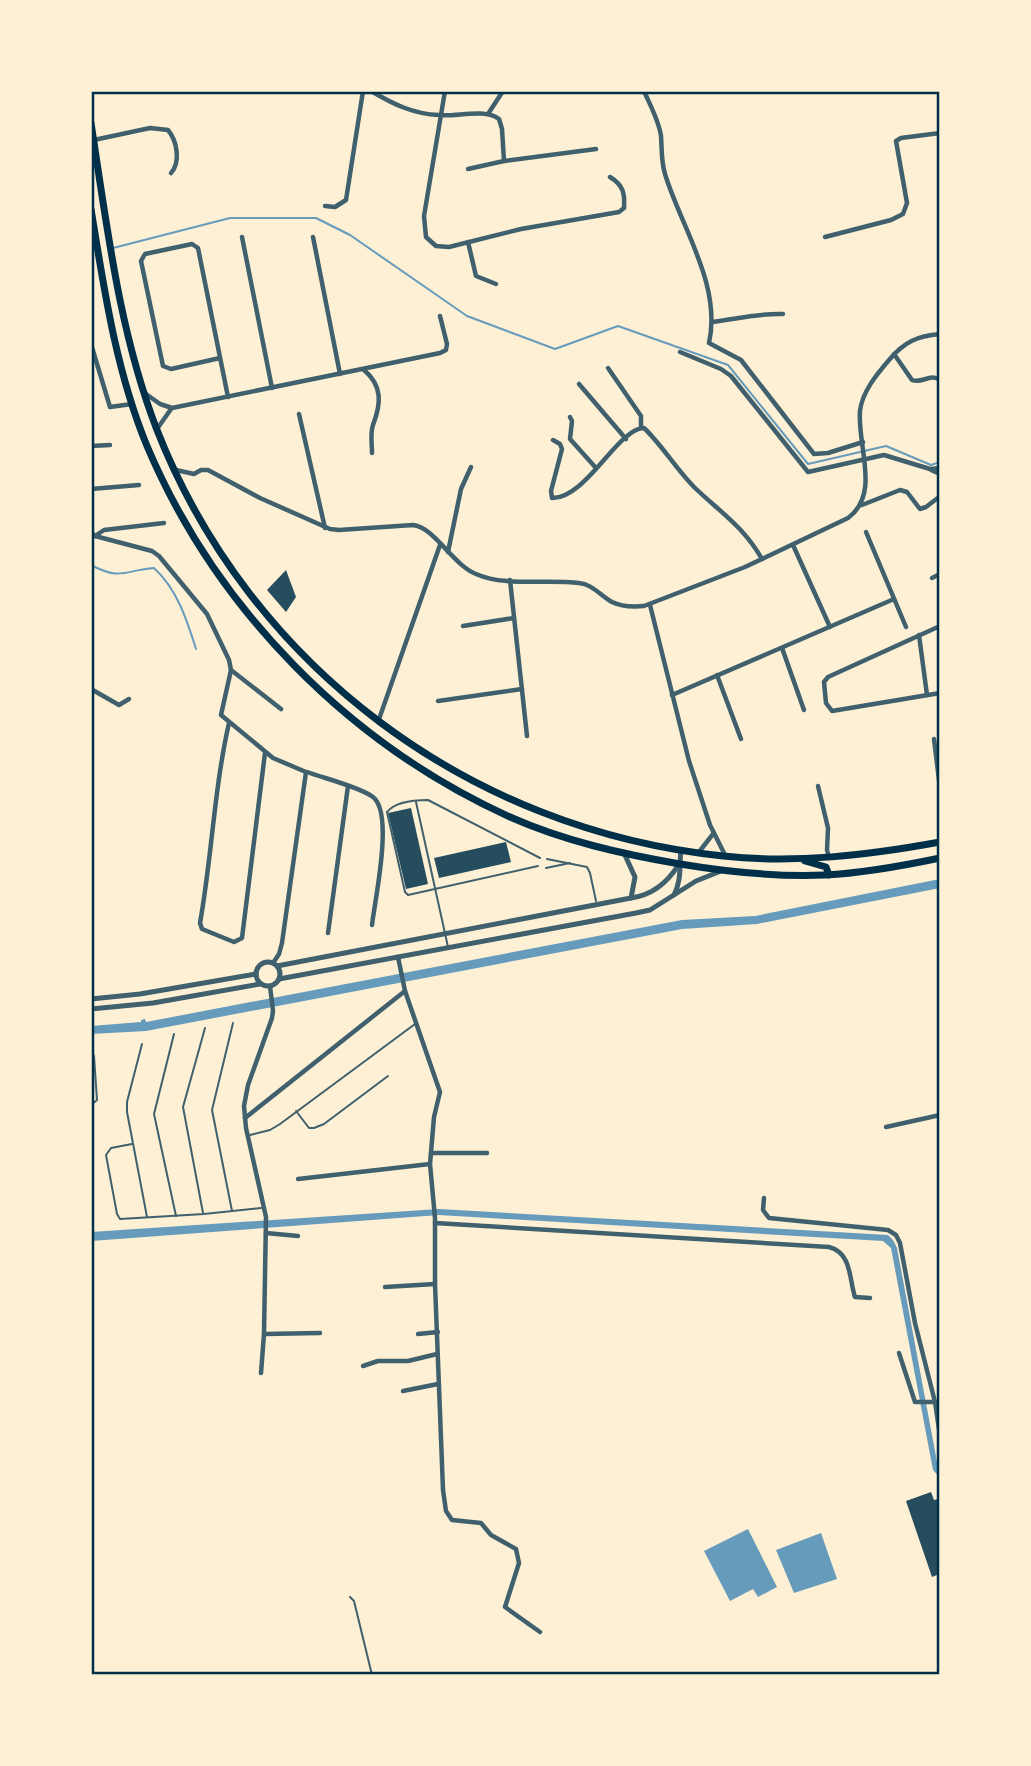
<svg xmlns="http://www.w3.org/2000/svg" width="1031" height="1766" viewBox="0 0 1031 1766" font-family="'Asap Condensed',sans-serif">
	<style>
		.water { fill: #669bbc }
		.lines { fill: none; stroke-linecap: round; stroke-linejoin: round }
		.stream { stroke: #669bbc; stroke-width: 2 }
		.building { fill: #264d5e }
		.service { stroke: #3f606c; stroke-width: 2 }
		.minor { stroke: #3f606c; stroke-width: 4.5 }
		.tertiary { stroke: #3f606c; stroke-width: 5 }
		.trunk { stroke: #003049; stroke-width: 7 }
		.neatline { fill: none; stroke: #003049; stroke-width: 2.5 }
	</style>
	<rect width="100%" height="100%" fill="#fdf0d5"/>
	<!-- water -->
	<g class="water">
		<path d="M940,879V888L757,924L682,929L146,1031L91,1034V1026L141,1022V1020L145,1019L146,1022L682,920L755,916Z"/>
		<path d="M439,1209L888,1235L893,1240L897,1248L940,1478L933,1470L891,1248L883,1241L439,1215L91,1241V1232Z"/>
		<path d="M748,1529L777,1587L758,1597L753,1589L730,1601L704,1551Z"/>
		<path d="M821,1533L837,1579L794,1593L776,1550Z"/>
	</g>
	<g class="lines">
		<!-- stream -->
		<g class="stream">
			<path d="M113,248L230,218H316L350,235L467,316L555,349L618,326L728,365L808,464L886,446L931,465L940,462"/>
			<path d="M91,565C121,581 125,570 154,568C177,589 187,620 196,649"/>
		</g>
	</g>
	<!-- building -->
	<g class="building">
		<path d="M286,570L296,597L286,612L267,590Z"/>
		<path d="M411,808L428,884L406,889L388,813Z"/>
		<path d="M506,842L511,862L439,878L434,858Z"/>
		<path d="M931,1492L934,1500L938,1499L940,1505V1510L937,1511L940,1519V1582L937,1575L932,1577L906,1501Z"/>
	</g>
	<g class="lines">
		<!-- service -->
		<g class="service">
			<path d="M416,802L448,947"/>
			<path d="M547,859L587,867L590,873L596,901"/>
			<path d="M538,866L408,895L405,892L387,812C396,801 415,800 428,800L540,858"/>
			<path d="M546,868L570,863"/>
			<path d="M174,1034L154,1114L176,1216"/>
			<path d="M142,1044L127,1102V1112L147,1217"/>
			<path d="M91,1051L94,1056L97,1100L91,1105"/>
			<path d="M296,1111L309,1128H314L324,1124L388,1076"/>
			<path d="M250,1135L270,1130L280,1124L415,1024"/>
			<path d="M132,1144L111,1148L106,1155L117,1214L120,1219L204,1214L261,1208"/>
			<path d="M232,1211L212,1110L233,1023"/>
			<path d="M203,1213L183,1107L205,1028"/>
			<path d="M350,1597L354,1601L372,1675"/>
		</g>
		<!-- minor -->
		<g class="minor">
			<path d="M371,91C393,104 413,114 439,115C457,117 484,108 499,119L502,129L504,161L468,169"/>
			<path d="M445,91L424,216L426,237L436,246L449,247L521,229L619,212L624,208C625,193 623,185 610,177"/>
			<path d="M644,91C650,105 659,121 661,136C662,149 661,161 665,174C681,227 722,285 709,343L741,360L814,454L828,453L863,442"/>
			<path d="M488,114L503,91"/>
			<path d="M94,140L150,128L168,130C177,141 181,162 171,173"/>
			<path d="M504,161L596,149"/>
			<path d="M325,206L335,207L346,200L363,91"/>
			<path d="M242,237L272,388"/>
			<path d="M313,237L340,374"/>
			<path d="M825,237L891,220L903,214L907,203L896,141L901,138L940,133"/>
			<path d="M468,242L476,276L496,284"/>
			<path d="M712,322C736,319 759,313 783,314"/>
			<path d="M91,344L110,407L132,404"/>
			<path d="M680,352L721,369L731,376L808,472L884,455L930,469L940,468"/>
			<path d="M894,354L912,380C922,384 930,373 940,380"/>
			<path d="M220,358L171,369L163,366L141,261L145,254L192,244L198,248L228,397"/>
			<path d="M608,368L641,416V427"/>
			<path d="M364,370C383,386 381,404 373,425C370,433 372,444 372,453"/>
			<path d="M579,384L626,439"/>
			<path d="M146,394L160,404L172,408L440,353L446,350L447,344L440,316"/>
			<path d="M299,414L325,528"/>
			<path d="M570,417L572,421L570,439L596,468"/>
			<path d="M157,429L171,409"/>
			<path d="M553,440L560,444L562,449L551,491L552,498C586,499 618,428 644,428C662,445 676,469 694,487C720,512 743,526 762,559"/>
			<path d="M91,446L110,445"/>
			<path d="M176,470L194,474L201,470H208L260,498L330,529L339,530L413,525C434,527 453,565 476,574C505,587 547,579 579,583C592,584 601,596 612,602C622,607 633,607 644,606L745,567L848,518C881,494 857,446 860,411C862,392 877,374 889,360C904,342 917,336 940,334"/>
			<path d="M931,470L940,474"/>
			<path d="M91,489L139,485"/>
			<path d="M862,505L900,490L907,492L920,509L926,507L939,497"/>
			<path d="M91,532L95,536L152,551L159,556L207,614L229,660L231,670L221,715L273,758L306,772L282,943L279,954L273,963"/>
			<path d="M866,532L906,627"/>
			<path d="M95,536L104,530L164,523"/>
			<path d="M793,545L830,627"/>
			<path d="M448,552L461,489L471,467"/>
			<path d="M932,578L940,574"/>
			<path d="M510,580L527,736"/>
			<path d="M650,605L689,761L710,825L725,855"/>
			<path d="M463,626L514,618"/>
			<path d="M940,626L828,677L824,682L826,703L832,711L940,693"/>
			<path d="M919,635L927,695"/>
			<path d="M782,648L804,710"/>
			<path d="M231,670L281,709"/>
			<path d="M717,675L741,739"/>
			<path d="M91,689L119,705L129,699"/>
			<path d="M672,695L894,599"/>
			<path d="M438,701L522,689"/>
			<path d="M378,722L440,545"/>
			<path d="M229,723C214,789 212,856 200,923L202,929L234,942L242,938L265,753"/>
			<path d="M934,739L940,788"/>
			<path d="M307,772C323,778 360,787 373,797C394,813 375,899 372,925"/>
			<path d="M818,786L828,828L827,850L829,857"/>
			<path d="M699,852L713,834"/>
			<path d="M328,933L348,786"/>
			<path d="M398,957L405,991L440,1092L434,1117L430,1164L435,1218V1284L443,1490L446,1511L452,1520L481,1523L491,1535L516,1549L519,1563L505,1607L540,1632"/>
			<path d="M245,1118L405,991"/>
			<path d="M886,1127L940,1115"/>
			<path d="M431,1153H487"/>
			<path d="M298,1179L430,1164"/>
			<path d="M764,1198L763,1210L769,1218L888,1230L896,1235L900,1243L915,1323L935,1402L940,1436"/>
			<path d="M435,1223L829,1247C852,1253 849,1279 855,1297L870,1298"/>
			<path d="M266,1233L298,1236"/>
			<path d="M385,1287L435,1284"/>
			<path d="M264,1334L320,1333"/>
			<path d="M418,1334L438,1332"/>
			<path d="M899,1353L915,1402H935"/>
			<path d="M363,1366L378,1361H408L437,1354"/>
			<path d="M261,1373L264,1334L266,1217L246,1128L244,1106L248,1085L272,1018L273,1011L270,986"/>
			<path d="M403,1391L438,1384"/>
		</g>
		<!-- tertiary -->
		<g class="tertiary">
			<path d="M674,895C682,879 679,867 681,850"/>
			<path d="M631,898C653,895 668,882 679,864"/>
			<circle cx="268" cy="974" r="12"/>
			<path d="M277,966L631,898L635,877L624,853"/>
			<path d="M279,979L636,913L650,910L696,881L721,871"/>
			<path d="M91,999L140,994L256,974"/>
			<path d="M91,1009L153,1003L260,984"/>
		</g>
		<!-- trunk -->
		<g class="trunk">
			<path d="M91,123C107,226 119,332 157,430C250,667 470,830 723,856C795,864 869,855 940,842"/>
			<path d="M91,209C104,289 116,371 147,446C216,609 349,744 510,817C564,841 622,854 680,864C728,872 777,877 825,875C864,873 902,866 940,858"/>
			<path d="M805,861L826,867L829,875"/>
		</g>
	</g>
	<!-- border -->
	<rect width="1031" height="1766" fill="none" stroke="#fdf0d5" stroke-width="186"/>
	<rect x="93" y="93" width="845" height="1580" class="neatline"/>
</svg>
